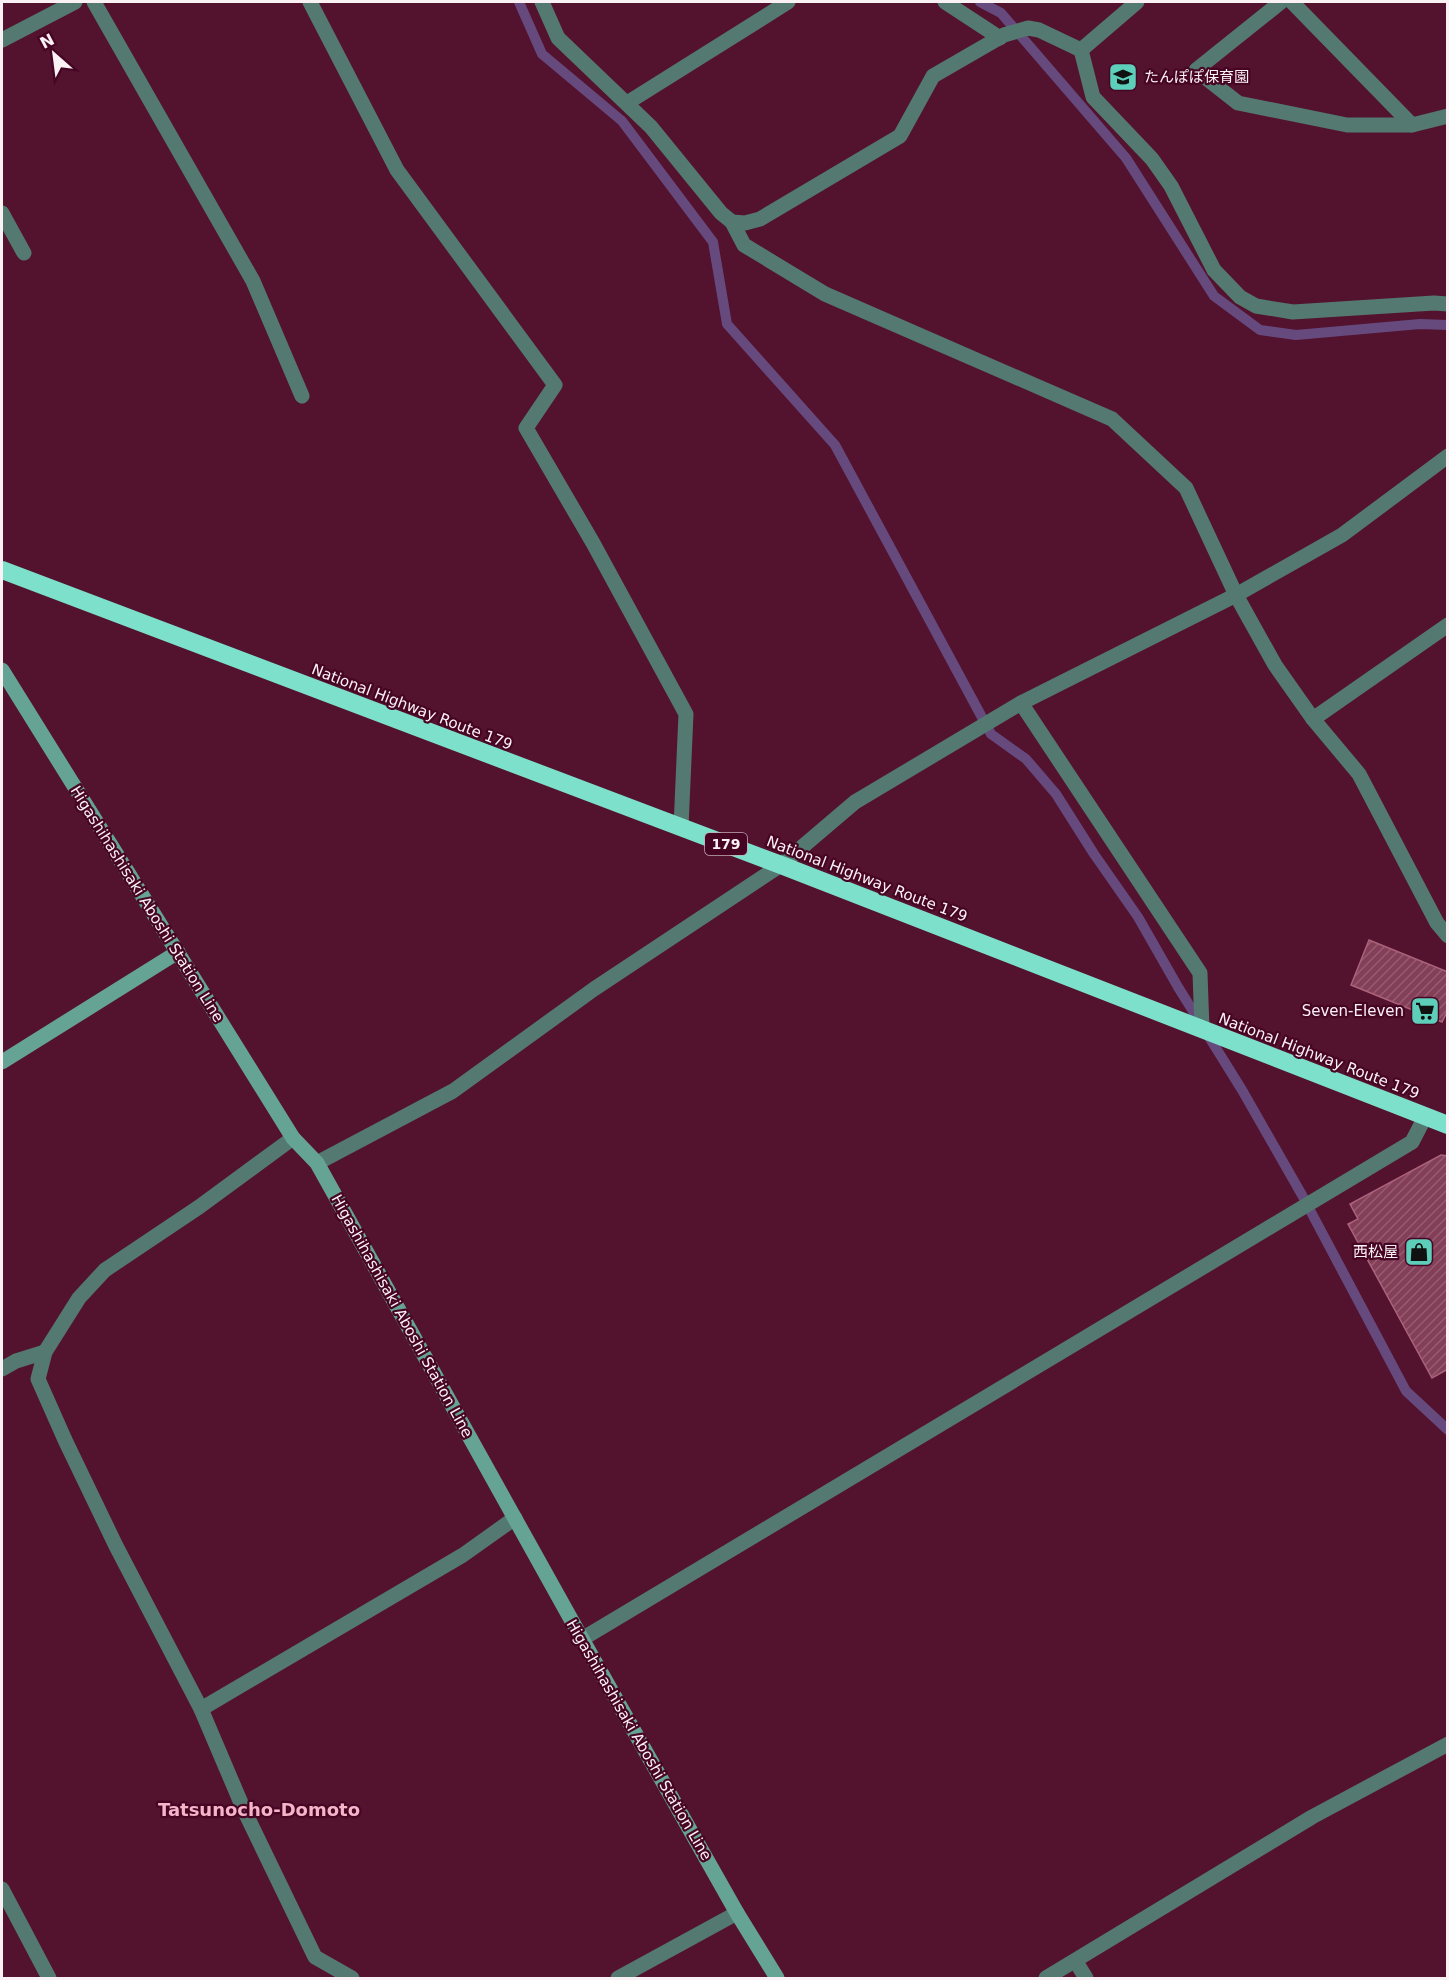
<svg xmlns="http://www.w3.org/2000/svg" width="1449" height="1980" viewBox="0 0 1449 1980" font-family="'DejaVu Sans','Noto Sans JP',sans-serif">
	<style>
		.lines { fill: none; stroke-linecap: round; stroke-linejoin: round }
		.stream { stroke: #664a7e; stroke-width: 10 }
		.building { fill: url(#building-hatch); stroke: #ab627a; stroke-width: 1.5 }
		.street { stroke: #537970; stroke-width: 15 }
		.secondary { stroke: #65a395; stroke-width: 15 }
		.highway { stroke: #7ce0cb; stroke-width: 18 }
		.labels { text-anchor: middle; dominant-baseline: central; stroke-width: 4.5; stroke-linejoin: round; paint-order: stroke }
		.shield { fill: #470524; stroke: #c4aab6; stroke-width: 1.5 }
		.shield-label { font-size: 14px; font-weight: bold; fill: #faf1f4 }
		.poi-label { font-size: 15px; fill: #faf1f4; stroke: #470524; text-anchor: end }
		.street-label { font-size: 15px; fill: #faf1f4; stroke: #470524 }
		.quarter-label { font-size: 18px; font-weight: bold; fill: #f5b4c8; stroke: #470524 }
	</style>
	<defs>
		<pattern id="building-hatch" width="6" height="6" patternUnits="userSpaceOnUse" patternTransform="scale(1.5)"><rect width="6" height="6" fill="#843f58"/><path d="M-1 1l2-2M0 6l6-6M5 7l2-2" fill="none" stroke="#965b71"/></pattern>
	</defs>
	<rect width="100%" height="100%" fill="#53122e"/>
	<g class="lines">
		<!-- stream -->
		<g class="stream">
			<path d="M519,2L542,54L622,121L713,242L727,324L835,445L991,734L1026,759L1056,794L1094,854L1138,917L1178,987L1242,1090L1302,1195L1406,1391L1448,1430"/>
			<path d="M980,2L1001,13L1126,158L1214,296L1260,330L1296,335L1420,324L1448,325"/>
		</g>
	</g>
	<!-- building -->
	<g class="building">
		<path d="M1369,940L1448,972V1010L1442,1022L1351,985Z"/>
		<path d="M1441,1155L1448,1156V1369L1432,1378L1348,1224L1358,1219L1350,1204Z"/>
	</g>
	<g class="lines">
		<!-- street -->
		<g class="street">
			<path d="M94,2L253,281L302,396"/>
			<path d="M310,2L397,170L555,385L526,428L593,543L686,714L681,827"/>
			<path d="M542,2L558,38L651,127L721,213L732,222L744,245L825,294L1112,419L1186,488L1236,595L1275,665L1313,719L1359,774L1437,923L1448,936"/>
			<path d="M945,2L1000,38"/>
			<path d="M1137,2L1081,50L1093,97L1152,159L1171,186L1214,270L1240,297L1256,306L1293,312L1434,303L1448,304"/>
			<path d="M1281,2L1196,70L1238,103L1347,125H1412L1448,116"/>
			<path d="M1292,2L1412,125"/>
			<path d="M2,40L75,2"/>
			<path d="M627,103L788,2"/>
			<path d="M2,213L24,253"/>
			<path d="M732,222L745,223L760,219L900,136L933,76L1004,35L1028,28L1039,30L1081,50"/>
			<path d="M1021,703L1200,973L1202,1029"/>
			<path d="M1313,719L1448,625"/>
			<path d="M293,1138L199,1207L105,1270L79,1298L45,1352L38,1379L65,1440L116,1546L201,1709L244,1810L315,1957L352,1978"/>
			<path d="M317,1163L453,1091L594,989L781,865L855,802L1021,703L1236,595L1342,535L1448,456"/>
			<path d="M2,1369L16,1361L45,1352"/>
			<path d="M582,1639L1412,1142L1425,1117"/>
			<path d="M201,1709L463,1555L515,1518"/>
			<path d="M2,1889L49,1978"/>
			<path d="M1076,1962L1086,1978"/>
			<path d="M618,1978L737,1913"/>
			<path d="M1046,1978L1312,1817L1448,1744"/>
		</g>
		<!-- secondary -->
		<g class="secondary">
			<path d="M2,670L293,1138L317,1163L582,1639L737,1913L777,1978"/>
			<path d="M2,1062L178,952"/>
		</g>
		<!-- highway -->
		<path class="highway" d="M2,570L781,865L1448,1125"/>
	</g>
	<!-- icons -->
	<defs>
		<g id="school-square" transform="scale(1.5)"><rect x="-9" y="-9" width="18" height="18" rx="4" fill="#5dceb9" stroke="#470524"/><path d="M0-5L7-2L0 1L-7-2ZM-4 1L0 2.5L4 1V4Q0 6-4 4Z" fill="#111"/></g>
		<g id="supermarket-square" transform="scale(1.5)"><rect x="-9" y="-9" width="18" height="18" rx="4" fill="#5dceb9" stroke="#470524"/><path d="M-6-5.5h2.5l.6 2H6L4.5 2H-2.5L-4.4-4H-6ZM-1.5 3.2a1.3 1.3 0 1 0 .1 0ZM3 3.2a1.3 1.3 0 1 0 .1 0Z" fill="#111"/></g>
		<g id="shop-square" transform="scale(1.5)"><rect x="-9" y="-9" width="18" height="18" rx="4" fill="#5dceb9" stroke="#470524"/><path d="M-5-2.5h2.3a2.7 3.5 0 0 1 5.4 0H5L5.5 6h-11ZM-1.5-2.5h3a1.5 2.3 0 0 0-3 0Z" fill="#111"/></g>
	</defs>
	<g fill-rule="evenodd">
		<use href="#school-square" x="1123" y="77"/>
		<use href="#supermarket-square" x="1425" y="1011"/>
		<use href="#shop-square" x="1419" y="1252"/>
	</g>
	<g class="labels">
		<!-- shield labels -->
		<rect class="shield" x="705" y="833" width="42" height="22" rx="4.5"/>
		<g class="shield-label">
			<text x="726" y="844">179</text>
		</g>
		<!-- poi labels -->
		<g class="poi-label">
			<text x="1144" y="77" text-anchor="start">たんぽぽ保育園</text>
			<text x="1404" y="1011">Seven-Eleven</text>
			<text x="1398" y="1252">西松屋</text>
		</g>
		<!-- street labels -->
		<g class="street-label">
			<text transform="translate(412 707) rotate(21)">National Highway Route 179</text>
			<text transform="translate(867 879) rotate(21)">National Highway Route 179</text>
			<text transform="translate(147 904) rotate(58)">Higashihashisaki Aboshi Station Line</text>
			<text transform="translate(1319 1056) rotate(21)">National Highway Route 179</text>
			<text transform="translate(402 1316) rotate(61)">Higashihashisaki Aboshi Station Line</text>
			<text transform="translate(639 1740) rotate(60)">Higashihashisaki Aboshi Station Line</text>
		</g>
		<!-- quarter labels -->
		<g class="quarter-label">
			<text x="259" y="1809">Tatsunocho-Domoto</text>
		</g>
	</g>
	<!-- border -->
	<rect width="1449" height="1980" fill="none" stroke="#faf1f4" stroke-width="6"/>
	<!-- north arrow -->
	<g transform="translate(54 54) rotate(332)" stroke="#470524" stroke-width="4.5" paint-order="stroke">
	<path d="M0-4.5L10 22L0 15L-10 22Z" fill="#faf1f4"/>
	<text y="-9" font-size="16" font-weight="bold" text-anchor="middle" fill="#faf1f4">N</text>
	</g>
</svg>
